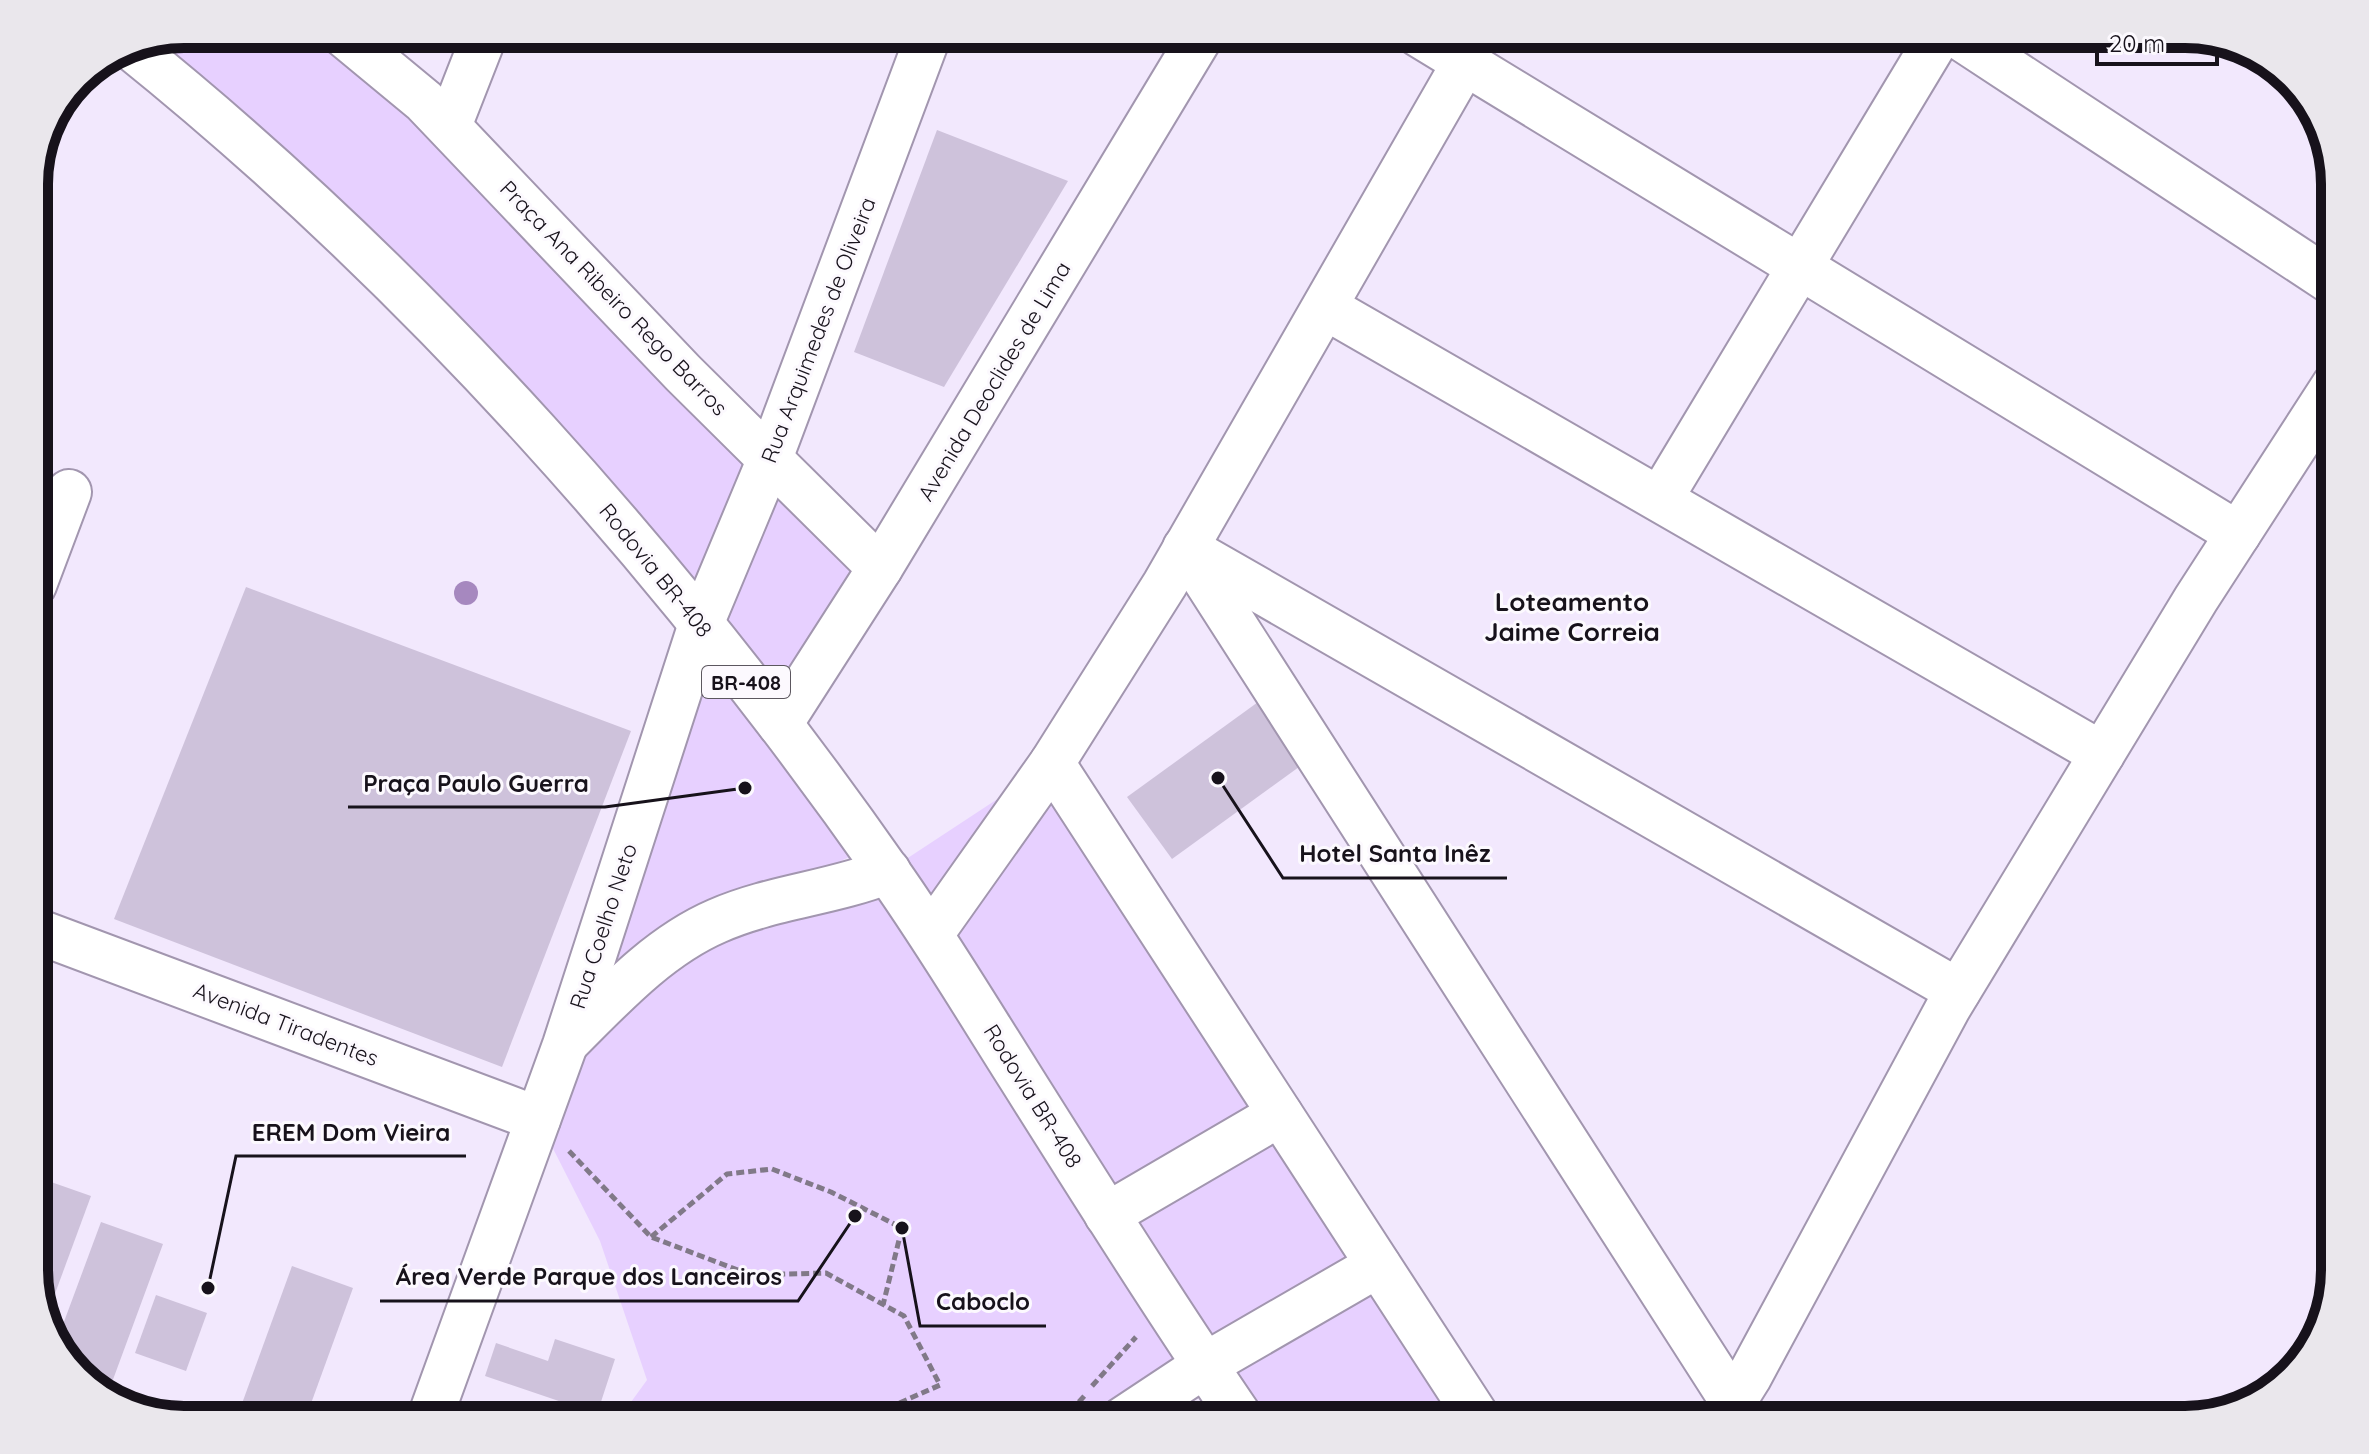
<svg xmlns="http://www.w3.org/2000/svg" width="2369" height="1454" viewBox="0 0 2369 1454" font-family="Quicksand,sans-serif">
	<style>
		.green { fill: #e7d0ff }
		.building { fill: #cec2db }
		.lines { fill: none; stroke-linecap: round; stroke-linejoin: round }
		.street-casing { stroke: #a296af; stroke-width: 48 }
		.secondary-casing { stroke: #a296af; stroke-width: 48 }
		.primary-casing { stroke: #a296af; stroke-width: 48 }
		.path { stroke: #817988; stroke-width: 5; stroke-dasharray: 8 4; stroke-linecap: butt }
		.street { stroke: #fff; stroke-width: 44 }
		.secondary { stroke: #fff; stroke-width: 44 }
		.primary { stroke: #fff; stroke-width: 44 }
		.tree { fill: #a688bf }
		.labels { text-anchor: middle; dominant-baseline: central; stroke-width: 6; stroke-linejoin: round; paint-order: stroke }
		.shield { fill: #fcf9fe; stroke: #5c575f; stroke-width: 2 }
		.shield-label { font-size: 20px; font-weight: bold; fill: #17121b }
		.street-label { font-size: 22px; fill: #17121b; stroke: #fcf9fe }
		.quarter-label { font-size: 26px; font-weight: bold; fill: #17121b; stroke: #fcf9fe }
		.rim { fill: none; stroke: #17121b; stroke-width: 10 }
		.leader { fill: none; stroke: #17121b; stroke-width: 3 }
		.callout-dot { fill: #17121b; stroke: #fcf9fe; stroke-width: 3 }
		.callout-label { font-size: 24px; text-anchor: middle; font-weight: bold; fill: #17121b; stroke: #fcf9fe; stroke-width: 6; stroke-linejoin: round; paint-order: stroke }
	</style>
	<rect width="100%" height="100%" fill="#f2e8fd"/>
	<!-- green -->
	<g class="green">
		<path d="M184,34H343L880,568L780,724L591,491L127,45Z"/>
		<path d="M717,655L866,849L828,867L592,1004Z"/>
		<path d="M1052,763L1479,1420H1242L1204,1365L1122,1420H618L647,1380L600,1241L538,1119L627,982L888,871Z"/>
	</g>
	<!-- building -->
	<g class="building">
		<path d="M937,130L1068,181L944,387L854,352Z"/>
		<path d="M246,587L631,731L502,1067L114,919Z"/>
		<path d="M1265,697L1310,759L1172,859L1127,797Z"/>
		<path d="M34,1176L91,1196L46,1318L34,1280Z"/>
		<path d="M101,1222L163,1244L111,1385L208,1420H184L109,1400L55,1346Z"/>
		<path d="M292,1266L353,1288L305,1420H236Z"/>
		<path d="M156,1295L207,1313L186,1371L135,1353Z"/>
		<path d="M555,1339L615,1359L597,1414L485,1376L496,1343L548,1361Z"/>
	</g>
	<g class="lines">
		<!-- street casing -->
		<g class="street-casing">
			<g id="street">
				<path d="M343,34L424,101L683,373L880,568"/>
				<path d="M1418,34L2238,534"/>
				<path d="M1955,34L2335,284"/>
				<path d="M449,126L485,34"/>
				<path d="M1325,307L2102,754"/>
				<path d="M1660,499L1940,34"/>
				<path d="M1185,548L1733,1402"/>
				<path d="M1191,551L1958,991"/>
				<path d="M34,585L69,492"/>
				<path d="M701,624L769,461L929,34"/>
				<path d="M780,724L880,568L1202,34"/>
				<path d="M1052,763L1479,1420"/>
				<path d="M34,930L538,1119"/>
				<path d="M931,934L1052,763L1165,584L1465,62"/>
				<path d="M1107,1215L1280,1114"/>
				<path d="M1122,1420L1205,1365L1378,1265"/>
				<path d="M1722,1420L1749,1377L1948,1008L2196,599L2335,384"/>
			</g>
		</g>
		<!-- secondary casing -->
		<g class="secondary-casing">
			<g id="secondary">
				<path d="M569,1040C613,996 659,946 717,921C771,897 833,893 888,871"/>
				<path d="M429,1420L565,1045L701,624"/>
			</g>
		</g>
		<!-- primary casing -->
		<g class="primary-casing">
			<path id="primary" d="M128,45C418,278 675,568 888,872C934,937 976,1007 1019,1075C1092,1191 1165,1307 1242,1420"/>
		</g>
		<!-- path -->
		<g class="path">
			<path d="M569,1151L651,1237L751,1275L826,1273L904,1316L940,1385L861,1420"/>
			<path d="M651,1237L727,1174L772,1169L831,1192L902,1228L883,1305"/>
			<path d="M1092,1386L1136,1337"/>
			<path d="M1063,1420L1086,1394"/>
		</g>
		<!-- street -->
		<use href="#street" class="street"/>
		<!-- secondary -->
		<use href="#secondary" class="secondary"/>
		<!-- primary -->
		<use href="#primary" class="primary"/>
	</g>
	<!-- trees -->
	<circle class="tree" cx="466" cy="593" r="12"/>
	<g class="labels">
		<!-- shield labels -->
		<rect class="shield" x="702" y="666" width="88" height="32" rx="6"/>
		<g class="shield-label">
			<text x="746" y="682">BR-408</text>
		</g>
		<!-- street labels -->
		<g class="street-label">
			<text transform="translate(614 298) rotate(46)">Praça Ana Ribeiro Rego Barros</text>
			<text transform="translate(818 330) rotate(-69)">Rua Arquimedes de Oliveira</text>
			<text transform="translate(994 381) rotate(-59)">Avenida Deoclides de Lima</text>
			<text transform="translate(656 570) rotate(51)">Rodovia BR-408</text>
			<text transform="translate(603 926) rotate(-72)">Rua Coelho Neto</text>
			<text transform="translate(286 1024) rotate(21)">Avenida Tiradentes</text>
			<text transform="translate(1033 1096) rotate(58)">Rodovia BR-408</text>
		</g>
		<!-- quarter labels -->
		<g class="quarter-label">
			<text x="1572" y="601">Loteamento<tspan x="1572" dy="30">Jaime Correia</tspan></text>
		</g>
	</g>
	<!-- crop -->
	<path d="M0 0H2369V1454H0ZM184 48H2185A136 136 0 0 1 2321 184V1270A136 136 0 0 1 2185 1406H184A136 136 0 0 1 48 1270V184A136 136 0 0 1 184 48Z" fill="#eae7ec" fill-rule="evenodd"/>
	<path class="rim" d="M184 48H2185A136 136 0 0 1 2321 184V1270A136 136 0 0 1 2185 1406H184A136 136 0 0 1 48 1270V184A136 136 0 0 1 184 48Z"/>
	<!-- callouts -->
	<path class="leader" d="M745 788L605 807H348M1218 778L1283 878H1507M208 1288L236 1156H466M855 1216L798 1301H380M902 1228L920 1326H1046"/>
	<g class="callout-dot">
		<circle cx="745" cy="788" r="8"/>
		<circle cx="1218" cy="778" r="8"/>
		<circle cx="208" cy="1288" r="8"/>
		<circle cx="855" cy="1216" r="8"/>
		<circle cx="902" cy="1228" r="8"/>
	</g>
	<g class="callout-label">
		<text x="476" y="792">Praça Paulo Guerra</text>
		<text x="1395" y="862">Hotel Santa Inêz</text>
		<text x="351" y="1141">EREM Dom Vieira</text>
		<text x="589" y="1285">Área Verde Parque dos Lanceiros</text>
		<text x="983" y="1310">Caboclo</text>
	</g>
	<!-- scale -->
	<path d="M2097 52v12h120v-12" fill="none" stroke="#17121b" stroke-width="4"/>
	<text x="2109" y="52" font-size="24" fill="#17121b" stroke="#fcf9fe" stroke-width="6" paint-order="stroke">20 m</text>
</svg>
